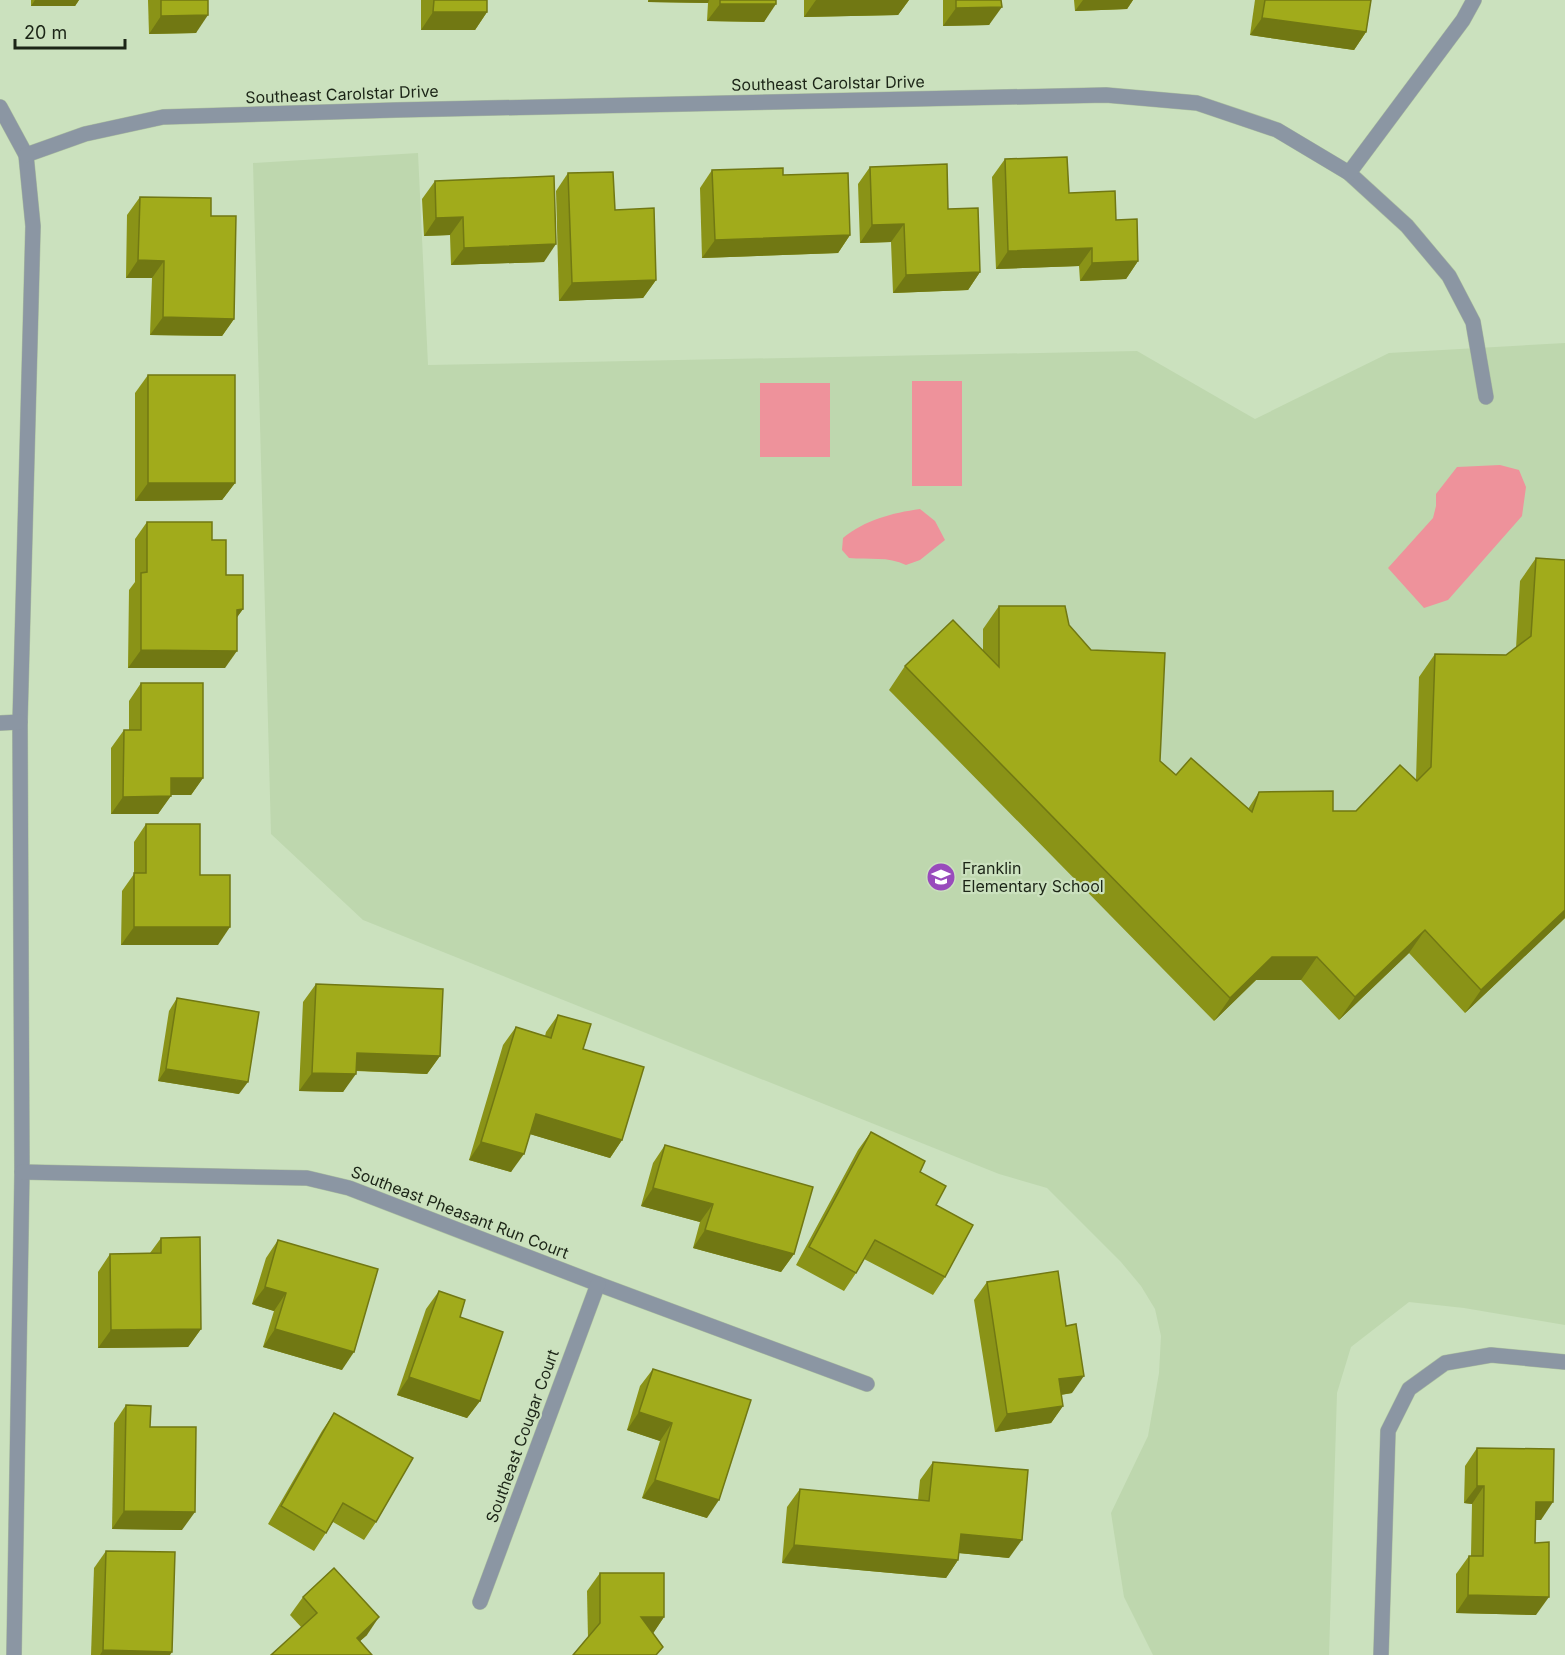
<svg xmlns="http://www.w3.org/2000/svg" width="1565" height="1655" viewBox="0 0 1565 1655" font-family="Inter,sans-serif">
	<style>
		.built { fill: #bed7ae }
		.green { fill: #ee929b }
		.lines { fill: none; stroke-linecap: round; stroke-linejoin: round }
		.street-casing { stroke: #acbfa0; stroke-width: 16 }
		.street { stroke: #8b96a3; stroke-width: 15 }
		.wall { fill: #8a9317 }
		.shaded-wall { fill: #717813 }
		.building { fill: #a1ab1b; stroke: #717813; stroke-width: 1.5 }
		.labels { text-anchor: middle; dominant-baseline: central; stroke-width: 4.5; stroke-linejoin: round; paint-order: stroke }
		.street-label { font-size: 16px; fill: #1c2517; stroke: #cbe1be }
		.poi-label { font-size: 16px; fill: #1c2517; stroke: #cbe1be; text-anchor: start }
	</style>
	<rect width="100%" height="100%" fill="#cbe1be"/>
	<!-- built -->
	<path class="built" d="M418,153L428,365L1137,351L1255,419L1389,353L1565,343V1325L1464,1308L1409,1302L1351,1347L1337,1393L1329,1655H1153L1124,1597L1111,1513L1148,1436L1159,1373L1161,1336L1155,1309L1141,1286L1121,1262L1047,1188L999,1174L363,920L271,834L253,163Z"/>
	<!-- green -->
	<g class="green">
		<rect x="912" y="381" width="50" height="105"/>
		<rect x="760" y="383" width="70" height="74"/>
		<path d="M1500,465L1519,470L1526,487L1522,516L1448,600L1424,608L1388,568L1433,518L1436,506V494L1457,467Z"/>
		<path d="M920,509L935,521L945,540L920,560L906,565C888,556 869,560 849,558L842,550L843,538C865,520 892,513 920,509Z"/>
	</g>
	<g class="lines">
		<!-- street casing -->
		<g class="street-casing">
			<g id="street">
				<path d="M0,107L26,155L33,226L20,722L22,1172L14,1655"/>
				<path d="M26,155L85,134L163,117L396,110L1106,95L1197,103L1277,130L1349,173L1407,226L1449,276L1473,322L1486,397"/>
				<path d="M1349,173L1463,20L1474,0"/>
				<path d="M0,723L20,722"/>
				<path d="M22,1172L307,1178L349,1188L598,1284L867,1384"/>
				<path d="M480,1602L598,1284"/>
				<path d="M1381,1655L1388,1431L1409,1389L1445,1363L1491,1355L1565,1362"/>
			</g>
		</g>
		<!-- street -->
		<use href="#street" class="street"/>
	</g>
	<!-- wall -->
	<g class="wall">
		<path d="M31,0H79L75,6H31Z"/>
		<path d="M148,0H208L196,33L149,34Z"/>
		<path d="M421,0H487V12L475,30H421Z"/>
		<path d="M648,0H776L764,22L707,21L708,3L648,2Z"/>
		<path d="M804,0H909L898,15L804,17Z"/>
		<path d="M943,0H1001L989,25L943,26Z"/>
		<path d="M1074,0H1133L1127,9L1075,11Z"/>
		<path d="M1255,0H1371L1366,32L1354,50L1250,35Z"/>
		<path d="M1005,159L1069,193L1138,261L1126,279L1080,281L1079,266L996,269L992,177Z"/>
		<path d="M870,167L948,209L980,272L968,290L893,293L891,242L860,243L858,184Z"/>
		<path d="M712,170L783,175L850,235L838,253L702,258L700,188Z"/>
		<path d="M568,173L615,210L656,280L643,298L559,301L556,191Z"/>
		<path d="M435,181L544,262L451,265L450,235L424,236L422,199Z"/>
		<path d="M140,197L211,216L234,319L222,336L150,335L152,278H126L127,215Z"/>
		<path d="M148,375L235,483L222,500L135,501V393Z"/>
		<path d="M147,522L226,575L243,609L237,617L225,668H128L129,590L135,582V539Z"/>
		<path d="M1536,558L1565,918L1465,1013L1409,953L1339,1020L1301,980H1256L1214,1021L889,690L905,666L983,651V629L999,606L1069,625L1160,761L1176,775L1248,809L1259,792L1333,811H1356L1416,780L1419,677L1435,654L1506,655L1516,648L1520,581Z"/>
		<path d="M141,683L203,778L191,795H171L158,814H111V748L124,730H129V701Z"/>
		<path d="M146,824L200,875L218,945H121L122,891L134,874V842Z"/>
		<path d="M316,984L440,1056L427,1074L356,1071L343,1092L299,1091L303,1002Z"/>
		<path d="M177,998L239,1094L158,1081L169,1011Z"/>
		<path d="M558,1015L583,1049L622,1140L610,1158L530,1134L511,1172L469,1160L503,1045L516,1027L545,1036L546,1032Z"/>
		<path d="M871,1132L920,1172L936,1205L945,1277L933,1295L864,1259L856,1273L844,1291L796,1265L858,1150Z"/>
		<path d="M665,1145L794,1254L781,1272L693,1248L700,1222L641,1206L653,1163Z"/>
		<path d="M161,1238L201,1329L188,1347L98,1348V1272L110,1254L150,1253Z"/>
		<path d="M278,1240L342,1370L263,1347L274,1311L252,1304L266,1258Z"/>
		<path d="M987,1282L1072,1393L1061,1395L1063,1406L1051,1423L995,1432L974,1300Z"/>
		<path d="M439,1291L460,1317L480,1401L467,1418L397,1395L426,1309Z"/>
		<path d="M653,1369L707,1518L642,1498L660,1441L627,1430L640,1386Z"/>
		<path d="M126,1405L150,1427L182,1530L112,1529L114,1423Z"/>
		<path d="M334,1413L376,1522L364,1540L333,1522L314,1551L268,1524L322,1431Z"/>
		<path d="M1477,1448L1541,1520H1535L1536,1615L1456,1613V1574L1469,1556H1471L1472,1504L1464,1503L1465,1466Z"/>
		<path d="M933,1462L1009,1558L959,1553L958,1560L946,1578L782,1563L787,1507L800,1489L918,1500L920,1480Z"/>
		<path d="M106,1551L170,1655H91L94,1568Z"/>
		<path d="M600,1573L664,1617L653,1633L588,1638L587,1591Z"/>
		<path d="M303,1597L367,1635L360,1641L302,1628L290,1615Z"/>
	</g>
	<!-- shaded-wall -->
	<g class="shaded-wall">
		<path d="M35,0H79L75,6H31Z"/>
		<path d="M649,0H709L708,3L648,2Z"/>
		<path d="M816,0H909L898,15L804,17Z"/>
		<path d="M1083,0H1133L1127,9L1075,11Z"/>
		<path d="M720,4H776L764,22L707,21Z"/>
		<path d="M1002,7L989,25L943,26L956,8Z"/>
		<path d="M433,12H487L475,30H421Z"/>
		<path d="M208,15L196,33L149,34L161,16Z"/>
		<path d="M1262,18L1366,32L1354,50L1250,35Z"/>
		<path d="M463,217L450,235L424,236L436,218Z"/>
		<path d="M904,224L891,242L860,243L872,225Z"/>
		<path d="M850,235L838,253L702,258L715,240Z"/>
		<path d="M556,244L544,262L451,265L464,248Z"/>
		<path d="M1092,248L1079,266L996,269L1008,251Z"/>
		<path d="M138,260L164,261L152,278H126Z"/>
		<path d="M1138,261L1126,279L1080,281L1092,263Z"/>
		<path d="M980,272L968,290L893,293L906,275Z"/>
		<path d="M656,280L643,298L559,301L572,283Z"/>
		<path d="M163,317L234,319L222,336L150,335Z"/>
		<path d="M148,483H235L222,500L135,501Z"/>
		<path d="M243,609L230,627L237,610Z"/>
		<path d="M141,650L237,651L225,668H128Z"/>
		<path d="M171,778H203L191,795H159Z"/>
		<path d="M171,796L158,814H111L123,797Z"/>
		<path d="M1565,910V918L1465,1013L1481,990Z"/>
		<path d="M134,927H230L218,945H121Z"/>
		<path d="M1425,930L1409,953L1339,1020L1355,997Z"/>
		<path d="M1272,957H1317L1301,980H1256L1214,1021L1230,998Z"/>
		<path d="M357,1053L440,1056L427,1074L344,1070Z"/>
		<path d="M166,1069L248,1082L239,1094L158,1081Z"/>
		<path d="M312,1073L356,1074L343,1092L299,1091Z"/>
		<path d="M536,1114L622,1140L610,1158L523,1132Z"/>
		<path d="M481,1142L524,1154L511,1172L469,1160Z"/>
		<path d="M653,1188L713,1204L700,1222L641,1206Z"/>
		<path d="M705,1230L794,1254L781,1272L693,1248Z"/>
		<path d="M265,1287L286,1293L274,1311L252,1304Z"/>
		<path d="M201,1329L188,1347L98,1348L111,1330Z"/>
		<path d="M275,1329L354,1352L342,1370L263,1347Z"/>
		<path d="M1084,1376L1072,1393L1046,1397L1059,1379Z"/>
		<path d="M409,1377L480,1401L467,1418L397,1395Z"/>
		<path d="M1063,1406L1051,1423L995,1432L1007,1414Z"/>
		<path d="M639,1412L672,1423L660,1441L627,1430Z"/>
		<path d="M655,1480L719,1500L707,1518L642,1498Z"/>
		<path d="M1477,1486H1484L1472,1504L1464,1503Z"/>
		<path d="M1536,1502H1553L1541,1520H1523Z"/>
		<path d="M124,1511L195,1512L182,1530L112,1529Z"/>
		<path d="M961,1534L1022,1540L1009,1558L948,1552Z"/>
		<path d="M794,1545L958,1560L946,1578L782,1563Z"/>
		<path d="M1468,1595L1549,1597L1536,1615L1456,1613Z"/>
		<path d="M379,1617L367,1635L344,1655L357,1638Z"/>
		<path d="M641,1617H664L652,1635Z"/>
		<path d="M103,1650L172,1652L170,1655H100Z"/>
	</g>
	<!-- building -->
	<g class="building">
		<path d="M161,0H208V15L161,16Z"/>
		<path d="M434,0H487V12H433Z"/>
		<rect x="720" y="0" width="56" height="4"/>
		<path d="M956,0H1001L1002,7L956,8Z"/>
		<path d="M1265,0H1371L1366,32L1262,18Z"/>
		<path d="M1067,157L1069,193L1115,191L1116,220L1137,219L1138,261L1092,263V248L1008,251L1005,159Z"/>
		<path d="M947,164L948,209L978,208L980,272L906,275L904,224L872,225L870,167Z"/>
		<path d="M783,168V175L848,173L850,235L715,240L712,170Z"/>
		<path d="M613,172L615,210L654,208L656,280L572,283L568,173Z"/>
		<path d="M554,176L556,244L464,248L463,217L436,218L435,181Z"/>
		<path d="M140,197L211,198V216H236L234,319L163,317L164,261L138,260Z"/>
		<rect x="148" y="375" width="87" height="108"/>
		<path d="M147,522H212V540H226V575H243V609L237,610V651L141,650V573L147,572Z"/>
		<path d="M1536,558L1565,560V910L1481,990L1425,930L1355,997L1317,957H1272L1230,998L905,666L953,620L999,667V606H1065L1069,625L1091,650L1165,653L1160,761L1176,775L1191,758L1252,812L1259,792L1333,791V811H1356L1400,765L1417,781L1431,767L1435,654L1506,655L1531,636Z"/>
		<path d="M141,683H203V778H171V796L123,797L124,730H141Z"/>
		<path d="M146,824H200V875H230V927H134V873H146Z"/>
		<path d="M316,984L443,989L440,1056L357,1053L356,1074L312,1073Z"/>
		<path d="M177,998L259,1012L248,1082L166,1069Z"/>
		<path d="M558,1015L591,1024L583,1049L644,1067L622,1140L536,1114L524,1154L481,1142L516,1027L551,1038Z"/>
		<path d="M871,1132L925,1161L920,1172L946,1186L936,1205L973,1225L945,1277L875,1240L856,1273L809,1247Z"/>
		<path d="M665,1145L813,1187L794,1254L705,1230L713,1204L653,1188Z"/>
		<path d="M200,1237L201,1329L111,1330L110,1254L161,1253V1238Z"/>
		<path d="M278,1240L378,1269L354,1352L275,1329L286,1293L265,1287Z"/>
		<path d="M1058,1271L1066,1326L1076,1324L1084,1376L1059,1379L1063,1406L1007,1414L987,1282Z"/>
		<path d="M439,1291L465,1300L460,1317L503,1332L480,1401L409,1377Z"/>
		<path d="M653,1369L751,1400L719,1500L655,1480L672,1423L639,1412Z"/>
		<path d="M126,1405L151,1406L150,1427H196L195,1512L124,1511Z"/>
		<path d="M334,1413L413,1458L376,1522L343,1503L326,1533L281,1506Z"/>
		<path d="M1477,1448L1554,1449L1553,1502H1536L1535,1543L1549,1542V1597L1468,1595L1469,1556H1483L1484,1486H1477Z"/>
		<path d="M933,1462L1028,1470L1022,1540L961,1534L958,1560L794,1545L800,1489L929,1501Z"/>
		<path d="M106,1551L175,1552L172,1652L103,1650Z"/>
		<path d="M334,1568L379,1617L357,1638L372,1655H271L317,1613L303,1597Z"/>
		<path d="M600,1573H664V1617H641L663,1647L656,1655H573L600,1623Z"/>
	</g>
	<!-- icons -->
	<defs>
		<g id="school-disc" transform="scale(1.5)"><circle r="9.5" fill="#994bbc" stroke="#cbe1be"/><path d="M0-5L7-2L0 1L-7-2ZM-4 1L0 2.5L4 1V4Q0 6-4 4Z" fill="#fff"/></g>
	</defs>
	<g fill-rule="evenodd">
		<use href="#school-disc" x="941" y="877"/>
	</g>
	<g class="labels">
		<!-- street labels -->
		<g class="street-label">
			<text transform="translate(828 83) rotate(-1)">Southeast Carolstar Drive</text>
			<text transform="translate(342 94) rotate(-2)">Southeast Carolstar Drive</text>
			<text transform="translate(460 1212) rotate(21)">Southeast Pheasant Run Court</text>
			<text transform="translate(522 1436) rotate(-70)">Southeast Cougar Court</text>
		</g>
		<!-- poi labels -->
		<g class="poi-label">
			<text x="962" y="868">Franklin<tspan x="962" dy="18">Elementary School</tspan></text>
		</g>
	</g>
	<!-- scale -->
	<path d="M15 39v9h110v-9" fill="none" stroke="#1c2517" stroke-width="3"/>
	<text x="24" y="39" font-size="18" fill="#1c2517" stroke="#cbe1be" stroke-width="4.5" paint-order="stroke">20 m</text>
</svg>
